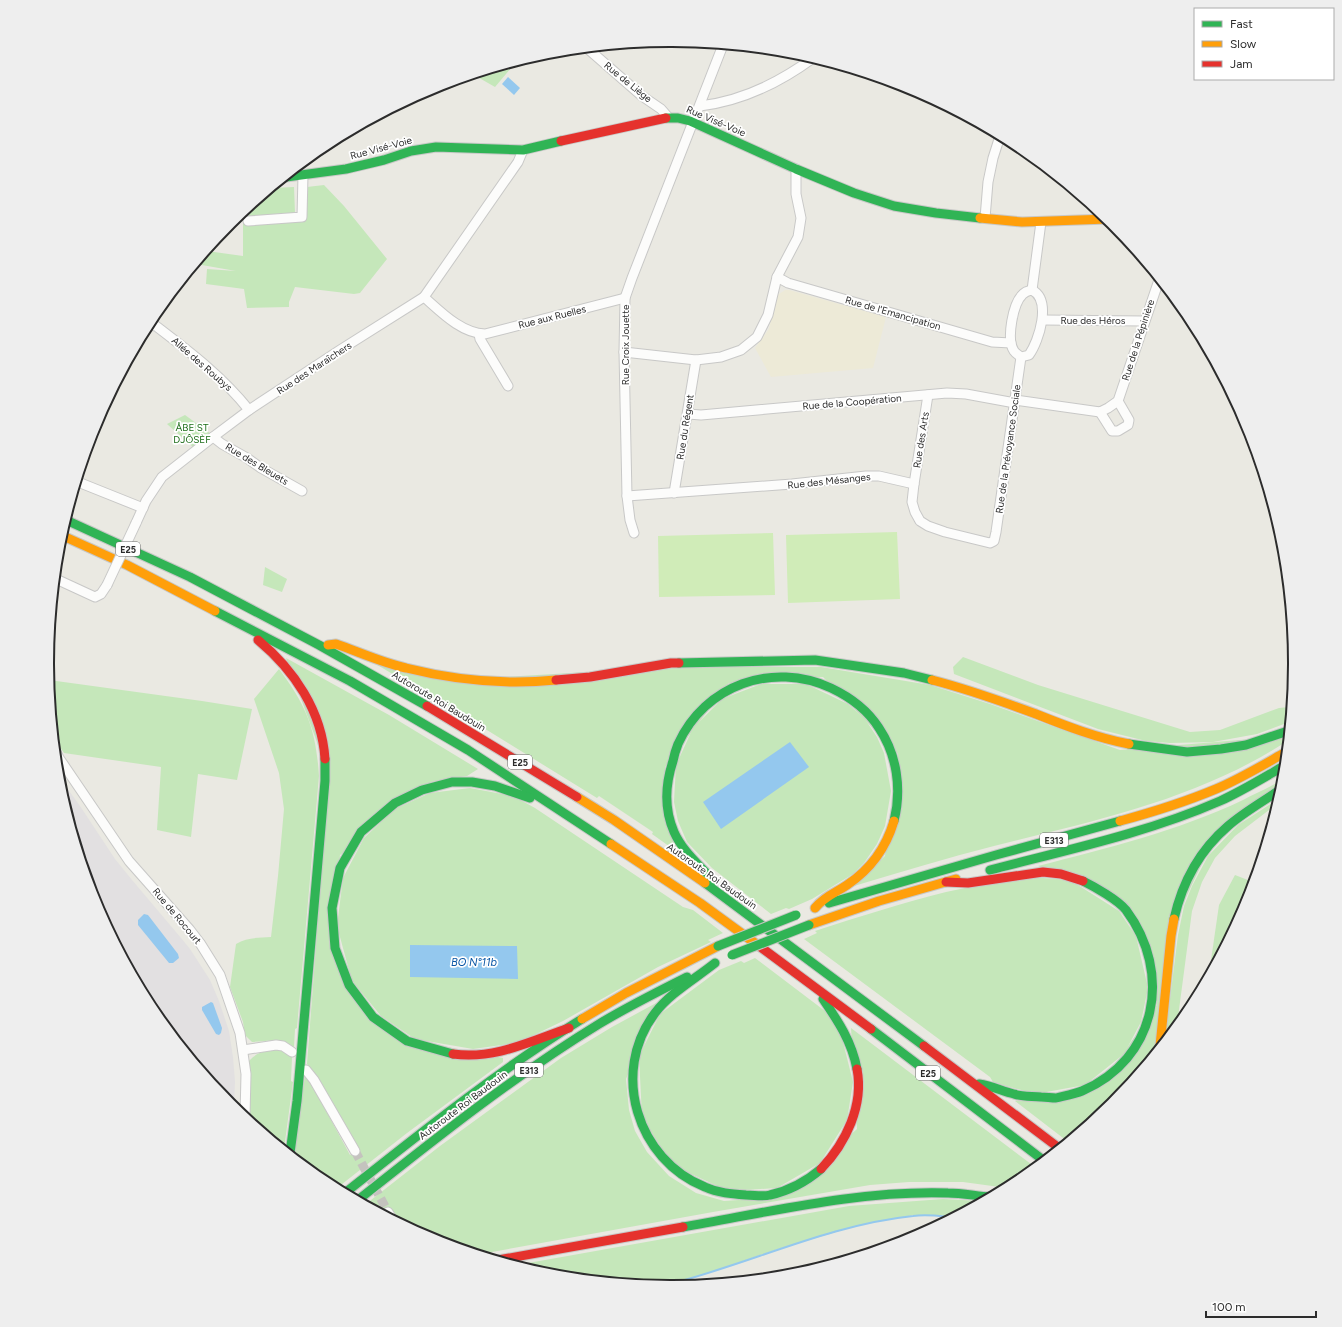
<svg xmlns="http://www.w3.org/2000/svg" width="1342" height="1327" viewBox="0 0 1342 1327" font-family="Figtree,sans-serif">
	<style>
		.industrial { fill: #e2e0e1 }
		.education { fill: #edead7 }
		.green { fill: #c5e7ba }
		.pitch { fill: #d0ecb8 }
		.water { fill: #94c8ee }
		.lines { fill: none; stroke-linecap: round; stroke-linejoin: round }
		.stream { stroke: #94c8ee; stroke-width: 2 }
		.street-tunnel { stroke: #c4c3be; stroke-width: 9; stroke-dasharray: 9 4.5; stroke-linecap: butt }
		.street-casing { stroke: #c8c8c7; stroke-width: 11 }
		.fast-casing { stroke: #c8c8c7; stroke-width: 11 }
		.slow-casing { stroke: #c8c8c7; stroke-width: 11 }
		.jam-casing { stroke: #c8c8c7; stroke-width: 11 }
		.street { stroke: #fcfcfb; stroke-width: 9 }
		.fast { stroke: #30b455; stroke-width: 9 }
		.slow { stroke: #ff9f0a; stroke-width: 9 }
		.jam { stroke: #e5322d; stroke-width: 9 }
		.street-bridge-casing { stroke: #c8c8c7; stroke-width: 11; stroke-linecap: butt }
		.fast-bridge-casing { stroke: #c6c5c2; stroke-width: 11; stroke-linecap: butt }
		.street-bridge { stroke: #fcfcfb; stroke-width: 9 }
		.fast-bridge { stroke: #30b455; stroke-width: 9 }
		.labels { text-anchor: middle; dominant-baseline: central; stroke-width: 3.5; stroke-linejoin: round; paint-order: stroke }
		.shield { fill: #fff; stroke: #6b6b6b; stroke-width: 1 }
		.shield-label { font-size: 9px; font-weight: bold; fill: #2c2c2c }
		.street-label { font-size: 10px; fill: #2c2c2c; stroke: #fff }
		.park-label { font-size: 10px; fill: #1c6d18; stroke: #fff }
		.water-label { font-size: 11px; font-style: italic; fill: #0955a4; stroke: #fff }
		.rim { fill: none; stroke: #2c2c2c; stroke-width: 2 }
	</style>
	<rect width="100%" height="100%" fill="#eae9e2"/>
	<!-- industrial -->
	<path class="industrial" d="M59,777L80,806L115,859L132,880L181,938L190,949L210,980L219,1001L229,1031L233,1057L235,1081L234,1108L230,1104L152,1010L95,902L59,785Z"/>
	<!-- education -->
	<path class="education" d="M785,290H789L886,317L873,368L771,377L755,348L769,329L776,296Z"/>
	<!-- green -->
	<g class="green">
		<path d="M506,65L511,68L495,87L474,75Z"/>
		<path d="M324,185L344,206L387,259L360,293L354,294L295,287L289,302V307L247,308L244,289L206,284L207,269L236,271L196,264L207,251L243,256V221L248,220L250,206L272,188L294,187L295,213L305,216L307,187Z"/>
		<path d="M185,415L211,434L193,447L167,424Z"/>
		<path d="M265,567L287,579L282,592L263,585Z"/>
		<path d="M963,657L1038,685L1190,732L1220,730L1279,708L1289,707V722L1257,734L1213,742L1170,743L1146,741L1098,729L954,674L953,667Z"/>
		<path d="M286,658L389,715L478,769L467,776L431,782L340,855L332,954L392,1036L503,1058V1062L407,1133L337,1188L324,1182L292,1155L305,1077L312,1085L350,1155L358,1149L317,1079L307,1064L329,775Z"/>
		<path d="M367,659L456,680L670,667H821L930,685L990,704L1120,750L1287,736V741C1199,799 1094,821 994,846C947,858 901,872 854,886L885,856L898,754L823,677L729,683L665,767L680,854L652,834L653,832L599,796L597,798L461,714Z"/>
		<path d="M279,669C307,706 316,730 319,776L297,1028L295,1029L294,1047C281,1038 267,1041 252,1042L245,1035L243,1022L230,987L236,944C247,937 258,938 271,937L278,876L284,809L279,773L254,699Z"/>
		<path d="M49,680L202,701L252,709L237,780L198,774L191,837L157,830L161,767L64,753L55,740Z"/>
		<path d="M761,684H806L848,704L865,719L877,737L884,753L891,791L885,826L877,844L864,863L853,874L812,899L789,909L786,908L771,914L712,868L687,842L678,821L674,802L676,765L693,728L722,699Z"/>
		<path d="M1283,779V782L1217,831L1169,934L1155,1052L1112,1105L1067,1141L1015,1101L1098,1089L1157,1005L1129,907L1038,866C1107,848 1178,831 1243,800C1256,793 1271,787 1283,779Z"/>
		<path d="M470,788L513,796L535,808L683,907L693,910L723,933L708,940L711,942L658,967L563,1021L532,1036L509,1044L473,1049L415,1039L381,1016L352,981L337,926L343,878L364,838L395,809L430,793Z"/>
		<path d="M1278,799L1277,804L1235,836L1215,858L1202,882L1192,911L1177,1025L1165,1039L1178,935L1184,906L1192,886L1208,856L1238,825Z"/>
		<path d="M1235,875L1253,882L1247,902L1209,974L1219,905Z"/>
		<path d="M1030,877L1070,880L1119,911L1136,936L1148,988L1141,1022L1124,1054L1085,1085L1035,1094L993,1082L990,1077L804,939L817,933L815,931C858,917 902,903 946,892C974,886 1002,881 1030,877Z"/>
		<path d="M755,958L825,1011L841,1034L853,1082L847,1120L820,1163L777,1188L728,1191L672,1165L642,1117L639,1056L660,1014L719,970L741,961L744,963Z"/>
		<path d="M658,1002L626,1079L629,1110L635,1131L647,1152L669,1176L696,1193L724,1201L781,1197L857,1129L851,1028L1035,1167L1017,1182L1007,1188L963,1182H909L870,1185L713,1212L481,1254L432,1239L366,1204L440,1146L561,1058L612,1027Z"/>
		<path d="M282,1049L292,1057L291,1081L293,1082L284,1149L248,1119L249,1061C259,1050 267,1051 282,1049Z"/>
		<path d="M943,1199L981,1201L953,1216L914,1215L860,1225L781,1248L685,1281L662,1286L549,1275L517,1265L849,1206Z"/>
	</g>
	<!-- pitch -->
	<g class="pitch">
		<path d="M897,532L900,599L788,603L786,535Z"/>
		<path d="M773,533L775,595L659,597L658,536Z"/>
	</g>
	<!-- water -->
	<g class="water">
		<path d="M508,77L520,88L514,95L502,84Z"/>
		<path d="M790,742L809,767L721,829L703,802Z"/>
		<path d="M144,914L148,915L178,954L179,958L173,963H169L138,925V920Z"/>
		<path d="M410,945L517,946L518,979L410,977Z"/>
		<path d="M211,1002L213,1003L222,1028L221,1033L219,1035L216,1034L202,1010V1007Z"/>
	</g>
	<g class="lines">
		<!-- stream -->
		<path class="stream" d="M662,1286C746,1266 826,1225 913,1216C926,1214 940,1216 952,1217"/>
		<!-- street-tunnel -->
		<path class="street-tunnel" d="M355,1151L388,1212"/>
		<!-- street casing -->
		<g class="street-casing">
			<g id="street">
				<path d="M587,48L642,96L661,109L668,117"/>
				<path d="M700,106C742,101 779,83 813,58"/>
				<path d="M985,218L988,182L993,158L1000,136"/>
				<path d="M248,221L302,217L303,175"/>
				<path d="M777,277L788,283L992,342L1011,343"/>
				<path d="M1032,290C1052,300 1039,341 1029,355L1021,357C1019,355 1016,354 1014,351C1006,339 1013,303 1023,294C1026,291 1028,291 1032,290Z"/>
				<path d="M1032,290L1041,222"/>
				<path d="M424,297C441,312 461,333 485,334L625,298"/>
				<path d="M1043,320L1144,321"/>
				<path d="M148,325L156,326C190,352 223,377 249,410"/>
				<path d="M479,334L480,339L508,386"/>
				<path d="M624,352L696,360L721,357L741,350L757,337L768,315L777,277L798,237L801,218L796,194V169"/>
				<path d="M928,395L914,484L912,502L915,512L920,521L928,526L945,532L990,543L994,541L996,532L1021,357"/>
				<path d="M1015,400L1100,412L1108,408L1118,401L1159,280"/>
				<path d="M1100,412L1112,431H1118L1128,425L1129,420L1118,401"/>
				<path d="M688,414L701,415L947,393L966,394L1015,403"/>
				<path d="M213,437L222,444L247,458L261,468L302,491"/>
				<path d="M78,482L143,508"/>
				<path d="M674,493L696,360"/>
				<path d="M627,496L792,484L866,476H879L914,484"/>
				<path d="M136,523L146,501L162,477L213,437L249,410L340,350L424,297L518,162L523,150"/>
				<path d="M634,533L630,520L627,496L624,352L625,298L632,278L723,45"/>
				<path d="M56,579L95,597L101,594L107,585"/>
				<path d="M56,752L59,758L129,861L190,930L200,943L220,975L240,1033L246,1074L245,1116"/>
				<path d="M243,1050L276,1045L283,1046L292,1052"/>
				<path d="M306,1070L314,1080L355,1151"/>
				<path d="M388,1212L391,1217"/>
			</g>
		</g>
		<!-- fast casing -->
		<g class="fast-casing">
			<g id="fast">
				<path d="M666,118H678L690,121L796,169L854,193L894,206L936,213L980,218"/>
				<path d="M286,177L346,169L384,160L411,151L436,147L523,150L561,141"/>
				<path d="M66,520L190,577L319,645L427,706"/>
				<path d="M215,611L350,681L468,750L611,844"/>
				<path d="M679,663L815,660L904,673L932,680"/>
				<path d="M1129,744L1187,752L1221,749L1246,745L1288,731"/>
				<path d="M990,870C1067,850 1147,833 1220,801C1242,791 1263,778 1284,766"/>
				<path d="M712,881L710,877C697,863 682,850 674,832C664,809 665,785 673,761C674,756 676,749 678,744C705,685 772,661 831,688C850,697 867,709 879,728C897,755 902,789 894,821"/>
				<path d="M705,883L924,1046"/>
				<path d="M829,903L996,855L1120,821"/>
				<path d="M1174,919C1182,883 1200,850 1228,826C1244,812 1264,801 1281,789"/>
				<path d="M715,963C695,979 670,993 655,1013C610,1072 637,1160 705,1187C718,1193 732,1194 746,1195C754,1195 763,1197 770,1195C788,1191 807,1181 821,1169"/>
				<path d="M823,999C838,1021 852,1042 857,1069"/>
				<path d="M871,1029L1043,1160"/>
				<path d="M453,1054L407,1041L373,1017L349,985L335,948L332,908L340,868L361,832L395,803L422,790L452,782H472L495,786L530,798"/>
				<path d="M979,1084C992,1086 1002,1091 1014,1094C1022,1097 1032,1096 1041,1097C1046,1097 1051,1098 1056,1098C1064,1096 1075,1094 1082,1091C1157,1059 1173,973 1126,910C1118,900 1095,887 1083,881"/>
				<path d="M290,1153L297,1101L325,781V759"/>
				<path d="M345,1193C422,1132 499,1070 582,1019"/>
				<path d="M358,1200C436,1138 514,1076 599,1024C627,1007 657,992 687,977"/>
				<path d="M683,1227C770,1212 859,1190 948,1193C962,1193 976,1196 990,1197"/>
			</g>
		</g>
		<!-- slow casing -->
		<g class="slow-casing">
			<g id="slow">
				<path d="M980,218L1022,222L1108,219"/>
				<path d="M61,535L127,565L215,611"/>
				<path d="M328,645L336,644C359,652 383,663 406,668C454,680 506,685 556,680"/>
				<path d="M932,680C967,689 1001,701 1036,714C1066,726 1097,738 1129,744"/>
				<path d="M577,797L614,820L705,883"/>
				<path d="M1120,821C1153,812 1185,802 1216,789C1240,779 1263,765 1286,752"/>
				<path d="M611,844L700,903L759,946"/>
				<path d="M815,908C826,895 834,894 847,885C871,869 886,848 894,821"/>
				<path d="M809,925L879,901L956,879"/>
				<path d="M582,1019L626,993L718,946"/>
				<path d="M1160,1046L1171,936L1174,919"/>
			</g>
		</g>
		<!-- jam casing -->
		<g class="jam-casing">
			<g id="jam">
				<path d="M561,141L666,118"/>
				<path d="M258,640C294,670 322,711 325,759"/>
				<path d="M556,680L590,677L671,663H679"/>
				<path d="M427,706L577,797"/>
				<path d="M946,882L968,883L1043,872L1061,874L1083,881"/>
				<path d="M759,946L871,1029"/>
				<path d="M924,1046L1059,1148"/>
				<path d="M453,1054C494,1060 531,1041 569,1028"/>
				<path d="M821,1169C846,1143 864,1105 857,1069"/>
				<path d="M498,1260L683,1227"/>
			</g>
		</g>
		<!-- street -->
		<use href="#street" class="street"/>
		<!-- fast -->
		<use href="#fast" class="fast"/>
		<!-- slow -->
		<use href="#slow" class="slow"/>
		<!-- jam -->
		<use href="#jam" class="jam"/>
		<!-- street-bridge casing -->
		<g class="street-bridge-casing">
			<path id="street-bridge" d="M107,585L136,523"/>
		</g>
		<!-- fast-bridge casing -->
		<g class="fast-bridge-casing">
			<g id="fast-bridge">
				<path d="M718,946L796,915"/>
				<path d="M732,955L809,925"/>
			</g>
		</g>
		<!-- street-bridge -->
		<use href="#street-bridge" class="street-bridge"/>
		<!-- fast-bridge -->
		<use href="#fast-bridge" class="fast-bridge"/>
	</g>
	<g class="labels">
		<!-- shield labels -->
		<g class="shield">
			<rect x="116" y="542" width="24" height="14" rx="3"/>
			<rect x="508" y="755" width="24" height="14" rx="3"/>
			<rect x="1040" y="833" width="28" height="14" rx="3"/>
			<rect x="515" y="1063" width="28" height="14" rx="3"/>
			<rect x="916" y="1066" width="24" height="14" rx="3"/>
		</g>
		<g class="shield-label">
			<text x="128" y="549">E25</text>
			<text x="520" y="762">E25</text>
			<text x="1054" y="840">E313</text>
			<text x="529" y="1070">E313</text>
			<text x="928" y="1073">E25</text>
		</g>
		<!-- street labels -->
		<g class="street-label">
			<text transform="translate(628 82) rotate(39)">Rue de Liège</text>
			<text transform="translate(716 121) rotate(23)">Rue Visé-Voie</text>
			<text transform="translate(381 148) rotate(-15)">Rue Visé-Voie</text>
			<text transform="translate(893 313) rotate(16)">Rue de l'Emancipation</text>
			<text transform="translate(552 317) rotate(-14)">Rue aux Ruelles</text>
			<text x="1093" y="320">Rue des Héros</text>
			<text transform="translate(1138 340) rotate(-72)">Rue de la Pépinière</text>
			<text transform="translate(625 345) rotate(-90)">Rue Croix Jouette</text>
			<text transform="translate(202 364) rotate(41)">Allée des Roubys</text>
			<text transform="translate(314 368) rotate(-33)">Rue des Maraîchers</text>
			<text transform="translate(852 402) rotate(-5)">Rue de la Coopération</text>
			<text transform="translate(685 427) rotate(-81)">Rue du Régent</text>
			<text transform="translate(921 440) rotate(-81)">Rue des Arts</text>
			<text transform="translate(1008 449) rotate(-82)">Rue de la Prévoyance Sociale</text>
			<text transform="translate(257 464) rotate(31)">Rue des Bleuets</text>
			<text transform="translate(829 481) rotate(-6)">Rue des Mésanges</text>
			<text transform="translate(439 701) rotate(31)">Autoroute Roi Baudouin</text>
			<text transform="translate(712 876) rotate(35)">Autoroute Roi Baudouin</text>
			<text transform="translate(177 916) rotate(50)">Rue de Rocourt</text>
			<text transform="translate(463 1105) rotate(-37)">Autoroute Roi Baudouin</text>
		</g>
		<!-- park labels -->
		<g class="park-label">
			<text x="192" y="427">ÅBE ST<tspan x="192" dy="12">DJÔSÈF</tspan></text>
		</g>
		<!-- water labels -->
		<g class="water-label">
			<text x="474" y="962">BO N°11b</text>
		</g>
	</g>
	<!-- crop -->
	<path d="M0 0H1342V1327H0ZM670 47H672A616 616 0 0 1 1288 663V664A616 616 0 0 1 672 1280H670A616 616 0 0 1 54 664V663A616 616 0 0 1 670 47Z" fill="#eee" fill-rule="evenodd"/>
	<path class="rim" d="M670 47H672A616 616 0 0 1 1288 663V664A616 616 0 0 1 672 1280H670A616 616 0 0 1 54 664V663A616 616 0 0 1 670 47Z"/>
	<!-- legend -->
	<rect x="1194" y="8" width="140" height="72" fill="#ffffff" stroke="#ababab"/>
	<rect x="1202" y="21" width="20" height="6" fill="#30b455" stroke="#ababab"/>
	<text x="1230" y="28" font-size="12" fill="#2c2c2c">Fast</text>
	<rect x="1202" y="41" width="20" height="6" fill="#ff9f0a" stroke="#ababab"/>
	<text x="1230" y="48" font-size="12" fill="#2c2c2c">Slow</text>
	<rect x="1202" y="61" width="20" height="6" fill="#e5322d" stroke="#ababab"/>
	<text x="1230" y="68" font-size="12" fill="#2c2c2c">Jam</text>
	<!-- scale -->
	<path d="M1206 1311v6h110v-6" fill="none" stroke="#2c2c2c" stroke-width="2"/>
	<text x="1212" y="1311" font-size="12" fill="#2c2c2c" stroke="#ffffff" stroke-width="3" paint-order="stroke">100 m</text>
</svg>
